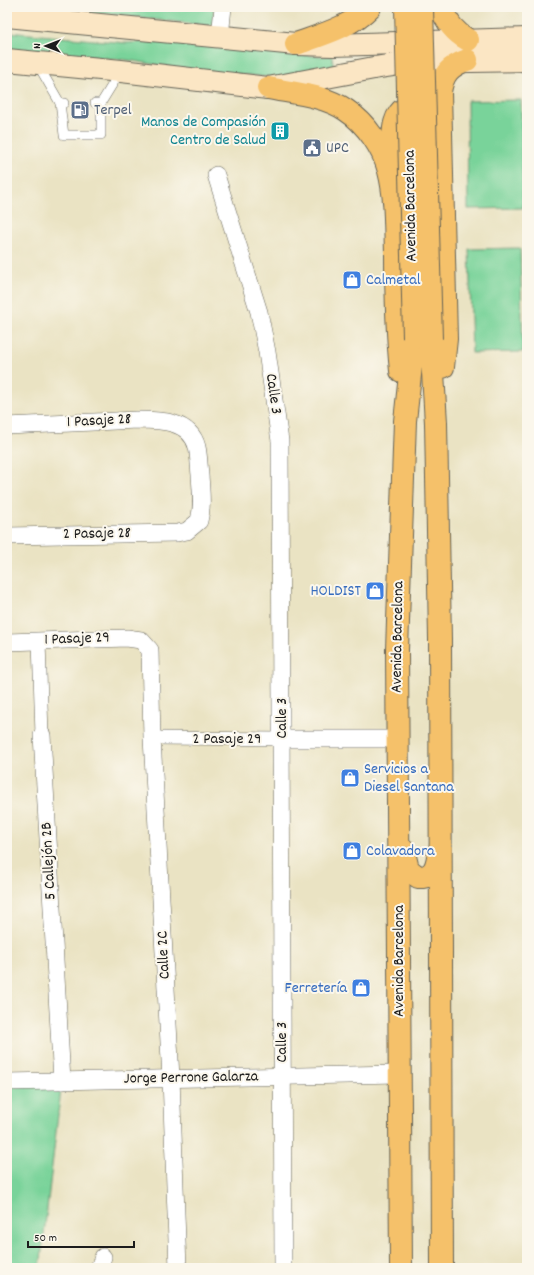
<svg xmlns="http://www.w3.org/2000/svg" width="534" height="1275" viewBox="0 0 534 1275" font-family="Dekko,sans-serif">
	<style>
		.green { fill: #79d39a; stroke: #4a785b }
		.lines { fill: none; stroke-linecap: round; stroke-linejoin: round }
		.service-casing { stroke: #646256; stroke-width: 10 }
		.pedestrian-casing { stroke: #646256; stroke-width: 14 }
		.minor-casing { stroke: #646256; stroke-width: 18 }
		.secondary-casing { stroke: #646256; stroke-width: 24 }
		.primary-casing { stroke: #646256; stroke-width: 24 }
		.service { stroke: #fff; stroke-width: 9 }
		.pedestrian { stroke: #fff; stroke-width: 13 }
		.minor { stroke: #fff; stroke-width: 17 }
		.secondary { stroke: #fbe6c4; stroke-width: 22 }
		.primary { stroke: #f5c16b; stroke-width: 22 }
		.primary-bridge-casing { stroke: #646256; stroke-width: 24; stroke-linecap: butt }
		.primary-bridge { stroke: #f5c16b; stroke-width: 22 }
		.labels { text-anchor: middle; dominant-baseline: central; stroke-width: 4; stroke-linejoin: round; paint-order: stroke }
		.service-label { font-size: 16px; fill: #4e5e75; stroke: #fbf7ec; text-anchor: start }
		.culture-label { font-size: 16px; fill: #0d838f; stroke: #fbf7ec; text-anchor: end }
		.street-label { font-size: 16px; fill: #1c1c1c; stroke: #fbf7ec }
		.shop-label { font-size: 16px; fill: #366cbe; stroke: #fbf7ec; text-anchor: start }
	</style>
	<rect width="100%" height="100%" fill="#fbf7ec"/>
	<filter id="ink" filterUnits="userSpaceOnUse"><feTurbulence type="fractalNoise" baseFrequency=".025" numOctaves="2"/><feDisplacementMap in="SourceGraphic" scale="8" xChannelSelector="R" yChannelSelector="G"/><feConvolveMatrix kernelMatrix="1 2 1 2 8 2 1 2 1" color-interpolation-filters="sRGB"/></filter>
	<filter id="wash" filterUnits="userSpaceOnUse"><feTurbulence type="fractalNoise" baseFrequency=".012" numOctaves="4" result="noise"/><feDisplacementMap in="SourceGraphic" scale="16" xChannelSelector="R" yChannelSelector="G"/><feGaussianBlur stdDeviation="0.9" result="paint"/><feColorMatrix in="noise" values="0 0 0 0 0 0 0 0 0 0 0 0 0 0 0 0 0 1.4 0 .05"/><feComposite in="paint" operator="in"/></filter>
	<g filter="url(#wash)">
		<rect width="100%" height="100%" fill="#eae3c3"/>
		<!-- green -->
		<g class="green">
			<path d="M44,7H214L212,26Z"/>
			<path d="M7,32L126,43L170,41L314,56H332L334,70L277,78L177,68L127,60L7,49Z"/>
			<path d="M521,100L523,208L468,209L467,101Z"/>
			<path d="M520,248L523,352L472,353L469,249Z"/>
			<path d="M62,1081L40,1268H7V1082Z"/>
		</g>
	</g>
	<g filter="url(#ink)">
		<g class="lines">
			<!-- service casing -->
			<g class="service-casing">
				<g id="service">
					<path d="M38,65L60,103H64"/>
					<path d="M60,103L64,135H101V103"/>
					<path d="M95,103H101L120,72"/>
				</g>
			</g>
			<!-- pedestrian casing -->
			<g class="pedestrian-casing">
				<g id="pedestrian">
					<path d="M39,641L42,735"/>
					<path d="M152,738L282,739"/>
				</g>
			</g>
			<!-- minor casing -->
			<g class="minor-casing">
				<g id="minor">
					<path d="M220,37L223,7"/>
					<path d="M216,175L259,312L267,352L280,441L283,1268"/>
					<path d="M7,426L137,420C160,420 190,420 197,447C199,456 199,466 200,475C201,491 203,506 199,521L187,531L177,533L7,536"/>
					<path d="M7,642L127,638L141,640L150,650L152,738L171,1078L178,1268"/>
					<path d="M42,735L62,1081"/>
					<path d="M282,739H397"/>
					<path d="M7,1082L399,1074"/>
					<path d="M99,1268L103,1257"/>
				</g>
			</g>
			<!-- secondary casing -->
			<g class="secondary-casing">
				<g id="secondary">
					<path d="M7,16L296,44L333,45L527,39"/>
					<path d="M7,60L121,71L268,88L374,68L413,62L527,60"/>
				</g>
			</g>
			<!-- primary casing -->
			<g class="primary-casing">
				<g id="primary">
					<path d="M441,7C446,22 454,32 468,40"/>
					<path d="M296,44C321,35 351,27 370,7"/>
					<path d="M268,88C293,93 324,95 346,110C366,123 383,148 389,171C396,198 395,226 396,253C396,292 397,332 401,371"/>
					<path d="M394,172C393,149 385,96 425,107"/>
					<path d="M431,339L436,423L440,639L442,1268"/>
					<path d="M443,367L446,339L440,92C443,73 450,66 467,60"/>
					<path d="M403,849L408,869L418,877C435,878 437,865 439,851"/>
					<path d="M401,1268L397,650L405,421L414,338"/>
				</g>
			</g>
			<!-- service -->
			<use href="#service" class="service"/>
			<!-- pedestrian -->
			<use href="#pedestrian" class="pedestrian"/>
			<!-- minor -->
			<use href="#minor" class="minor"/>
			<!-- secondary -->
			<use href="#secondary" class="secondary"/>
			<!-- primary -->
			<use href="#primary" class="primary"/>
			<!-- primary-bridge casing -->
			<g class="primary-bridge-casing">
				<g id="primary-bridge">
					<path d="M406,7L414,338"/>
					<path d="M422,7L431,339"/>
				</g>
			</g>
			<!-- primary-bridge -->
			<use href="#primary-bridge" class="primary-bridge"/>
		</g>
	</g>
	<!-- icons -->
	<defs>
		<g id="fuel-square" transform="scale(1)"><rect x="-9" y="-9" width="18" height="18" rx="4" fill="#5c6f8a" stroke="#fbf7ec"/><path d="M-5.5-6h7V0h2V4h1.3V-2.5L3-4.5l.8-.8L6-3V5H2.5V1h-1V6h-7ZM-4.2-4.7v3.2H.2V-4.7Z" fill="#fff"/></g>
		<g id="building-square" transform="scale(1)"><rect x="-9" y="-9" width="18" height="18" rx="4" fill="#0f9aa8" stroke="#fbf7ec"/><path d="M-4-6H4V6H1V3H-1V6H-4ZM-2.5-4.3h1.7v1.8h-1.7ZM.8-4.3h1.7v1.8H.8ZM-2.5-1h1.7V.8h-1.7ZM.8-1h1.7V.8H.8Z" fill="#fff"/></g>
		<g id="civic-square" transform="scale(1)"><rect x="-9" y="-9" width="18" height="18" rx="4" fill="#5c6f8a" stroke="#fbf7ec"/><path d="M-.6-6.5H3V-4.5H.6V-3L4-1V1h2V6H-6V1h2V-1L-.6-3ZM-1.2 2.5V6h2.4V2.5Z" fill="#fff"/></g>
		<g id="shop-square" transform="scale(1)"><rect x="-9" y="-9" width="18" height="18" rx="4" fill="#3f7fe0" stroke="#fbf7ec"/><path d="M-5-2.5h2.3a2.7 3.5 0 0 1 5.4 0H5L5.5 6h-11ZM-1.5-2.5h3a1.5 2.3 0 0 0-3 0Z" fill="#fff"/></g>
	</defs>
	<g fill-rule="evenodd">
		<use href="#fuel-square" x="80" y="110"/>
		<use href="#building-square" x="280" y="131"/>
		<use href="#civic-square" x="312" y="148"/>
		<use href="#shop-square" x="352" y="280"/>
		<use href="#shop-square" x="375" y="591"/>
		<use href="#shop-square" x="350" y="778"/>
		<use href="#shop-square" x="352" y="851"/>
		<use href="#shop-square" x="361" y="988"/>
	</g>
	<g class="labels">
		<!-- service labels -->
		<g class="service-label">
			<text x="94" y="110">Terpel</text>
			<text x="326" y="148">UPC</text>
		</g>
		<!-- culture labels -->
		<g class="culture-label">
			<text x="266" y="122">Manos de Compasión<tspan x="266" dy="18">Centro de Salud</tspan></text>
		</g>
		<!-- street labels -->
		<g class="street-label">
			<text transform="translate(411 206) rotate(-91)">Avenida Barcelona</text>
			<text transform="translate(273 394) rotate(82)">Calle 3</text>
			<text transform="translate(99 421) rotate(-3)">1 Pasaje 28</text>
			<text transform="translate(97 534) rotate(-1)">2 Pasaje 28</text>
			<text transform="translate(398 637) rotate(-89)">Avenida Barcelona</text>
			<text transform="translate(77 639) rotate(-2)">1 Pasaje 29</text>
			<text transform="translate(282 718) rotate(-90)">Calle 3</text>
			<text x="227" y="739">2 Pasaje 29</text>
			<text transform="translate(49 861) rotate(-93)">5 Callejón 2B</text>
			<text transform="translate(164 955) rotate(-93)">Calle 2C</text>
			<text transform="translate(399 961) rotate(-90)">Avenida Barcelona</text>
			<text transform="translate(282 1042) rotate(-90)">Calle 3</text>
			<text transform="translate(191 1078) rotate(-1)">Jorge Perrone Galarza</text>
		</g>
		<!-- shop labels -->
		<g class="shop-label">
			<text x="366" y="280">Calmetal</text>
			<text x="361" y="591" text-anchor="end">HOLDIST</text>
			<text x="364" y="769">Servicios a<tspan x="364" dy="18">Diesel Santana</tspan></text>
			<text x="366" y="851">Colavadora</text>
			<text x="347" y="988" text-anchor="end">Ferretería</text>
		</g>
	</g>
	<!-- margin -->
	<rect width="534" height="1275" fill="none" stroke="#fbf7ec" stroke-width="24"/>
	<!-- north arrow -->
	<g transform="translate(46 46) rotate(270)" stroke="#fbf7ec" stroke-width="3" paint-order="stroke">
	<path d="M0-3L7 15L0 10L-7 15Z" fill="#1c1c1c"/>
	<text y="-6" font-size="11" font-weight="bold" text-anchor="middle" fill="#1c1c1c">N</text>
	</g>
	<!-- scale -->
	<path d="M28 1241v6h106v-6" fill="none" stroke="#1c1c1c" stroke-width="2"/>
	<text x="34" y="1241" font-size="12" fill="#1c1c1c" stroke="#fbf7ec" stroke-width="3" paint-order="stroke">50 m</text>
</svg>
